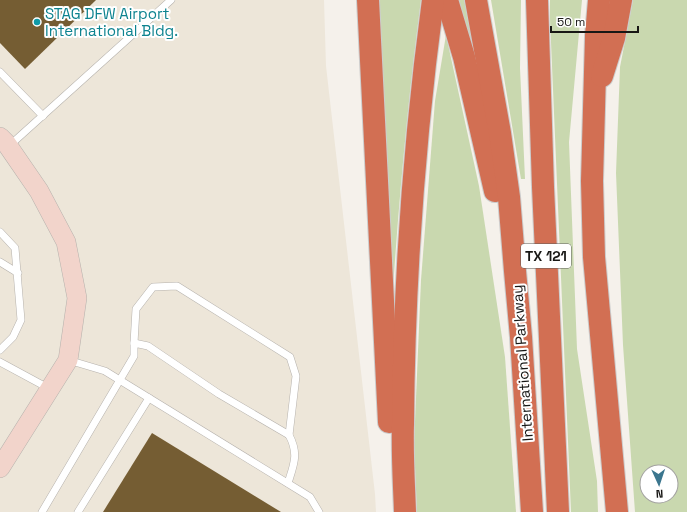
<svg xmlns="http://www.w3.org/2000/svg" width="687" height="512" viewBox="0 0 687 512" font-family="'Space Grotesk',sans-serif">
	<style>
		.built { fill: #ede6d9 }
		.green { fill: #c9d8af; fill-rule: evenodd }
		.building { fill: #755d33 }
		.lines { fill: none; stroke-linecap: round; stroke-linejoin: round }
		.lane-casing { stroke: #b6b2ad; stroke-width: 8 }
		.secondary-casing { stroke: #b6b2ad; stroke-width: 20 }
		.highway-casing { stroke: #ccc; stroke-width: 24 }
		.lane { stroke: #fff; stroke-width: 7 }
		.secondary { stroke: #f2d4cb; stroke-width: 19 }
		.highway { stroke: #d26f53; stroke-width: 22 }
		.culture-dot { fill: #0f9aa8; stroke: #fff; stroke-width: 1.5 }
		.labels { text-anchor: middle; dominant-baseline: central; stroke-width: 4; stroke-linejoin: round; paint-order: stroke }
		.shield { fill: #fff; stroke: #5d5d5b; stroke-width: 1 }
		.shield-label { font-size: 14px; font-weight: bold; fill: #181715 }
		.culture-label { font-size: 15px; fill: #0d838f; stroke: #fff; text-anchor: start }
		.street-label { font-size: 15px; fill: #181715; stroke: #fff }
	</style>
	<rect width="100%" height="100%" fill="#f5f1eb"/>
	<!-- built -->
	<path class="built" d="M0,0H324L326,66L375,494L376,512H0Z"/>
	<!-- green -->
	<g class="green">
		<path d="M376,0H421C407,106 398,211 391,317Z"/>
		<path d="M454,0H464L476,49L470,50Z"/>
		<path d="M491,0H521L520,68L525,179H521Z"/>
		<path d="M550,0H582L569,142L577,349L597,481L598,512H571L550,19Z"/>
		<path d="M633,0H687V512H635L623,345L616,173L620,67ZM647,472H671V496H647Z"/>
		<path d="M446,35L479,186L505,357L516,512H417L414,445L421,280L435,101Z"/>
	</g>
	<!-- building -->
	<g class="building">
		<path d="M0,0H96L25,69L0,43Z"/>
		<path d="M152,433L281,512H103Z"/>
	</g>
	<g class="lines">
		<!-- lane casing -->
		<g class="lane-casing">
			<g id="lane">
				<path d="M0,72L43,116"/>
				<path d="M9,146L171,0"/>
				<path d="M0,232L15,248L21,320L13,337L0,350"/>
				<path d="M0,262L18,273"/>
				<path d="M134,343L136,309L153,287L177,286L290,357L296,376L289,435"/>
				<path d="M68,360L105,371L310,497L319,512"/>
				<path d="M0,362L50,389"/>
				<path d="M42,512L134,356V343L148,346L219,394L289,435C299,454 294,464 288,483"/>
				<path d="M78,512L149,398"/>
			</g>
		</g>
		<!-- secondary casing -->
		<g class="secondary-casing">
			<path id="secondary" d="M0,137L6,143L39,191L66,242L77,298L68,360L0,468"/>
		</g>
		<!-- highway casing -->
		<g class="highway-casing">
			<g id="highway">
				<path d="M368,0L389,422"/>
				<path d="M447,0L464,57L495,191"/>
				<path d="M476,0L500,133L509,197L515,271L521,337L532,512"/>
				<path d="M537,0L543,187L558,512"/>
				<path d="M599,0L596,36L592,181L594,257L617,512"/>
				<path d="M602,76L614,38L621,0"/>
				<path d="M405,512C404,483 402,454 403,424C404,283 414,141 433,0"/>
			</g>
		</g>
		<!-- lane -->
		<use href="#lane" class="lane"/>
		<!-- secondary -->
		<use href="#secondary" class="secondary"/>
		<!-- highway -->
		<use href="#highway" class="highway"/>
	</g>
	<!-- markers -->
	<circle class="culture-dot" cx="37" cy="22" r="4"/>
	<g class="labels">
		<!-- shield labels -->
		<rect class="shield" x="521" y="244" width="50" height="24" rx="3"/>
		<g class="shield-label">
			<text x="546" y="256">TX 121</text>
		</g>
		<!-- culture labels -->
		<g class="culture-label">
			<text x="45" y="13">STAG DFW Airport<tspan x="45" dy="17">International Bldg.</tspan></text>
		</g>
		<!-- street labels -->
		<g class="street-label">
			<text transform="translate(522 363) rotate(-94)">International Parkway</text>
		</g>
	</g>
	<!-- north arrow -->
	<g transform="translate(659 484) rotate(177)"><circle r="19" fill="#ffffff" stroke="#a3a2a1"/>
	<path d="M0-3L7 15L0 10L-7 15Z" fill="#3b768e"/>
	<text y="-6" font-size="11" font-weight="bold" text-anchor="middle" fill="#181715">N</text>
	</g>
	<!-- scale -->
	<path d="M551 26v6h87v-6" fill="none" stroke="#181715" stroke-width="2"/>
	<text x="557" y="26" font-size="12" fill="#181715" stroke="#ffffff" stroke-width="3" paint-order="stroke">50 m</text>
</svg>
